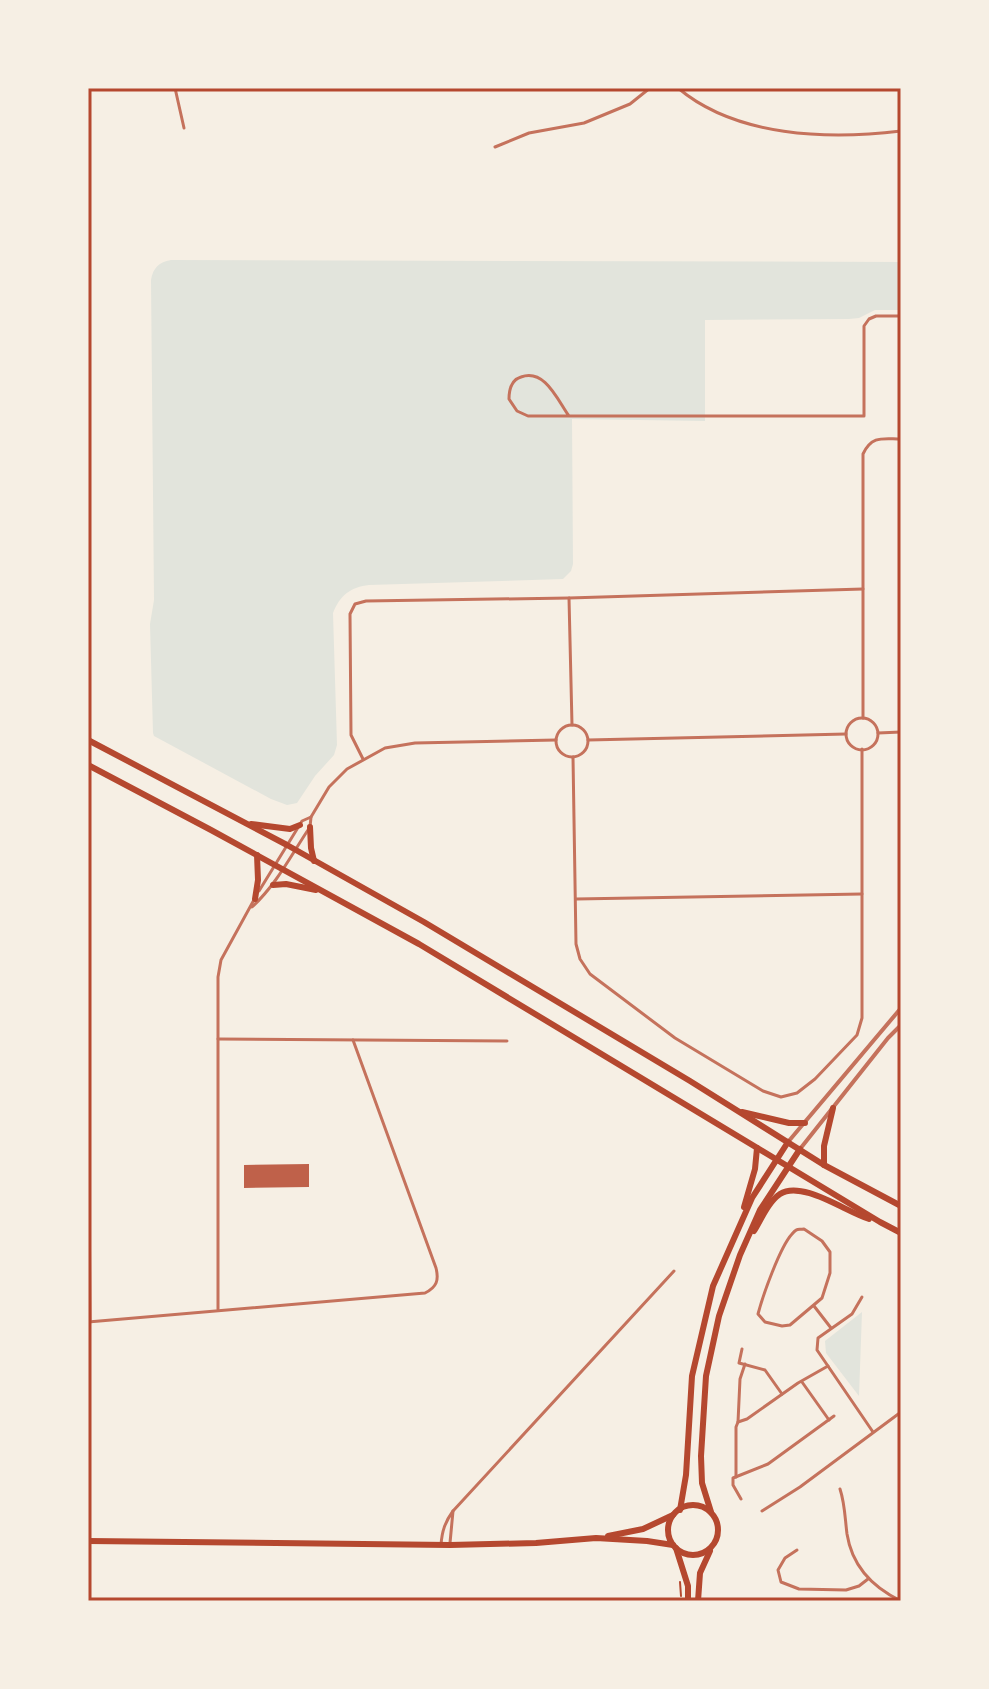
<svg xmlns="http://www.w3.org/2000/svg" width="989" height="1689" viewBox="0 0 989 1689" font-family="Barlow,sans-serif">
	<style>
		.green { fill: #e2e4dc }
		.building { fill: #bf614a }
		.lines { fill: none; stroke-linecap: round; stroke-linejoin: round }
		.path { stroke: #b5482f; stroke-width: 2 }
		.minor { stroke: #c5725c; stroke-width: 3 }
		.tertiary { stroke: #c5725c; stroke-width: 4 }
		.primary { stroke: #b5482f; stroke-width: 6 }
		.neatline { fill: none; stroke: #b5482f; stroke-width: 3 }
	</style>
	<rect width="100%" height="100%" fill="#f6efe4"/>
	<!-- green -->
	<g class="green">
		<path d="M171,260L901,262V310H875L859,318L849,319L705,320V421L572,419L573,564L571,571L563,579L369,585C351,587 340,595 333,613L337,745L334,755L315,776L297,803L287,805L271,799L154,736L153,733L150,624L154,600L151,280C153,268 159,262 171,260Z"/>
		<path d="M862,1312L859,1396L826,1353L825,1341Z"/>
	</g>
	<!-- building -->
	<path class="building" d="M309,1164V1187L244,1188V1165Z"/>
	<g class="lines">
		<!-- path -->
		<path class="path" d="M680,1582L681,1596"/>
		<!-- minor -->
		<g class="minor">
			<path d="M175,88L184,128"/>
			<path d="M678,88C736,137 828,140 901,131"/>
			<path d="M495,147L529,133L584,123L630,104L650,88"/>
			<path d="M569,416C558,401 545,368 521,377C511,380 509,390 509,399L517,411L528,416H864V326L869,319L876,316H901"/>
			<path d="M569,598L572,725"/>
			<path d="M863,718V454C872,435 883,439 901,439"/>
			<circle cx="862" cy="734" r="16"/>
			<circle cx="572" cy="741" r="16"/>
			<path d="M878,733L901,732"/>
			<path d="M588,740L846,734"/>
			<path d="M573,757L576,944L580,959L590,974L675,1038L763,1091L781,1097L797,1093L815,1079L857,1035L862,1018V749"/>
			<path d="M363,759L351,735L350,614L355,604L366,601L569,598L863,589"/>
			<path d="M259,891L302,821L311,817"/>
			<path d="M576,899L862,894"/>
			<path d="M252,907C277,884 291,855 310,827L311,817L329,787L347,769L385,748L415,743L556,740"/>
			<path d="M88,1032L90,1320"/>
			<path d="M218,1039L507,1041"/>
			<path d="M804,1229L822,1241L830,1252V1273L822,1298L790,1325L782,1326L765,1322L758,1314C763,1295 780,1247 792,1234C797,1228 797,1230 804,1229Z"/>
			<path d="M862,1297L852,1314L818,1338L817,1350L873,1432"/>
			<path d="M814,1306L831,1328"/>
			<path d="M218,1309V977L221,960L255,898"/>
			<path d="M88,1322L425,1293C437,1287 439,1280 436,1268L353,1040"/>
			<path d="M742,1349L739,1363L765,1370L782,1394"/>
			<path d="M802,1382L829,1420"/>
			<path d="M738,1422L747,1419L798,1383L828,1366"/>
			<path d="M736,1477V1427L738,1422L740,1379L745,1364"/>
			<path d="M840,1489C845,1504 845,1519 847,1534C852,1566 872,1587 901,1601"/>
			<path d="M741,1499L733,1485V1478L768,1464L834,1416"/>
			<path d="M762,1511L800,1487L901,1412"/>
			<path d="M450,1543L453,1511"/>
			<path d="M441,1545C442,1531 445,1522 453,1511L674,1271"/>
			<path d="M797,1550L785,1558L778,1570L781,1582L799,1589L846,1590L859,1586L868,1579"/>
		</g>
		<!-- tertiary -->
		<g class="tertiary">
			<path d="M788,1142L901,1008"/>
			<path d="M800,1149L888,1038L901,1025"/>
		</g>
		<!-- primary -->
		<g class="primary">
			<path d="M88,740L287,845L424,922L690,1081L824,1165L901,1206"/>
			<path d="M88,765L211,830L419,944L880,1222L901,1233"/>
			<path d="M251,824L290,829L300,825"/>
			<path d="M310,827L311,848L314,861"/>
			<path d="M273,885L286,884L316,890"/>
			<path d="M255,899L258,880L257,855"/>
			<path d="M742,1112L789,1123H805"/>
			<path d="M824,1165V1146L833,1108"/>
			<path d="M744,1207L755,1169L757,1148"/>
			<path d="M754,1231C761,1220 768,1202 780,1194C802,1180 846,1212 869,1219"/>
			<circle cx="693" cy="1530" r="25"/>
			<path d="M680,1510L686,1475L692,1376L713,1286L752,1198L788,1142"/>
			<path d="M711,1512L702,1483L701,1456L706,1376L719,1316L740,1255L760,1210L800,1149"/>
			<path d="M608,1536L643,1529L673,1515"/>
			<path d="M88,1541L450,1545L536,1543L596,1538L647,1541L673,1545"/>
			<path d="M676,1548L688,1586V1601"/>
			<path d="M698,1601L700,1573L710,1551"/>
		</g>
	</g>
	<!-- border -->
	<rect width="989" height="1689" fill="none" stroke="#f6efe4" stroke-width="180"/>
	<rect x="90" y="90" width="809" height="1509" class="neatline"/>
</svg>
